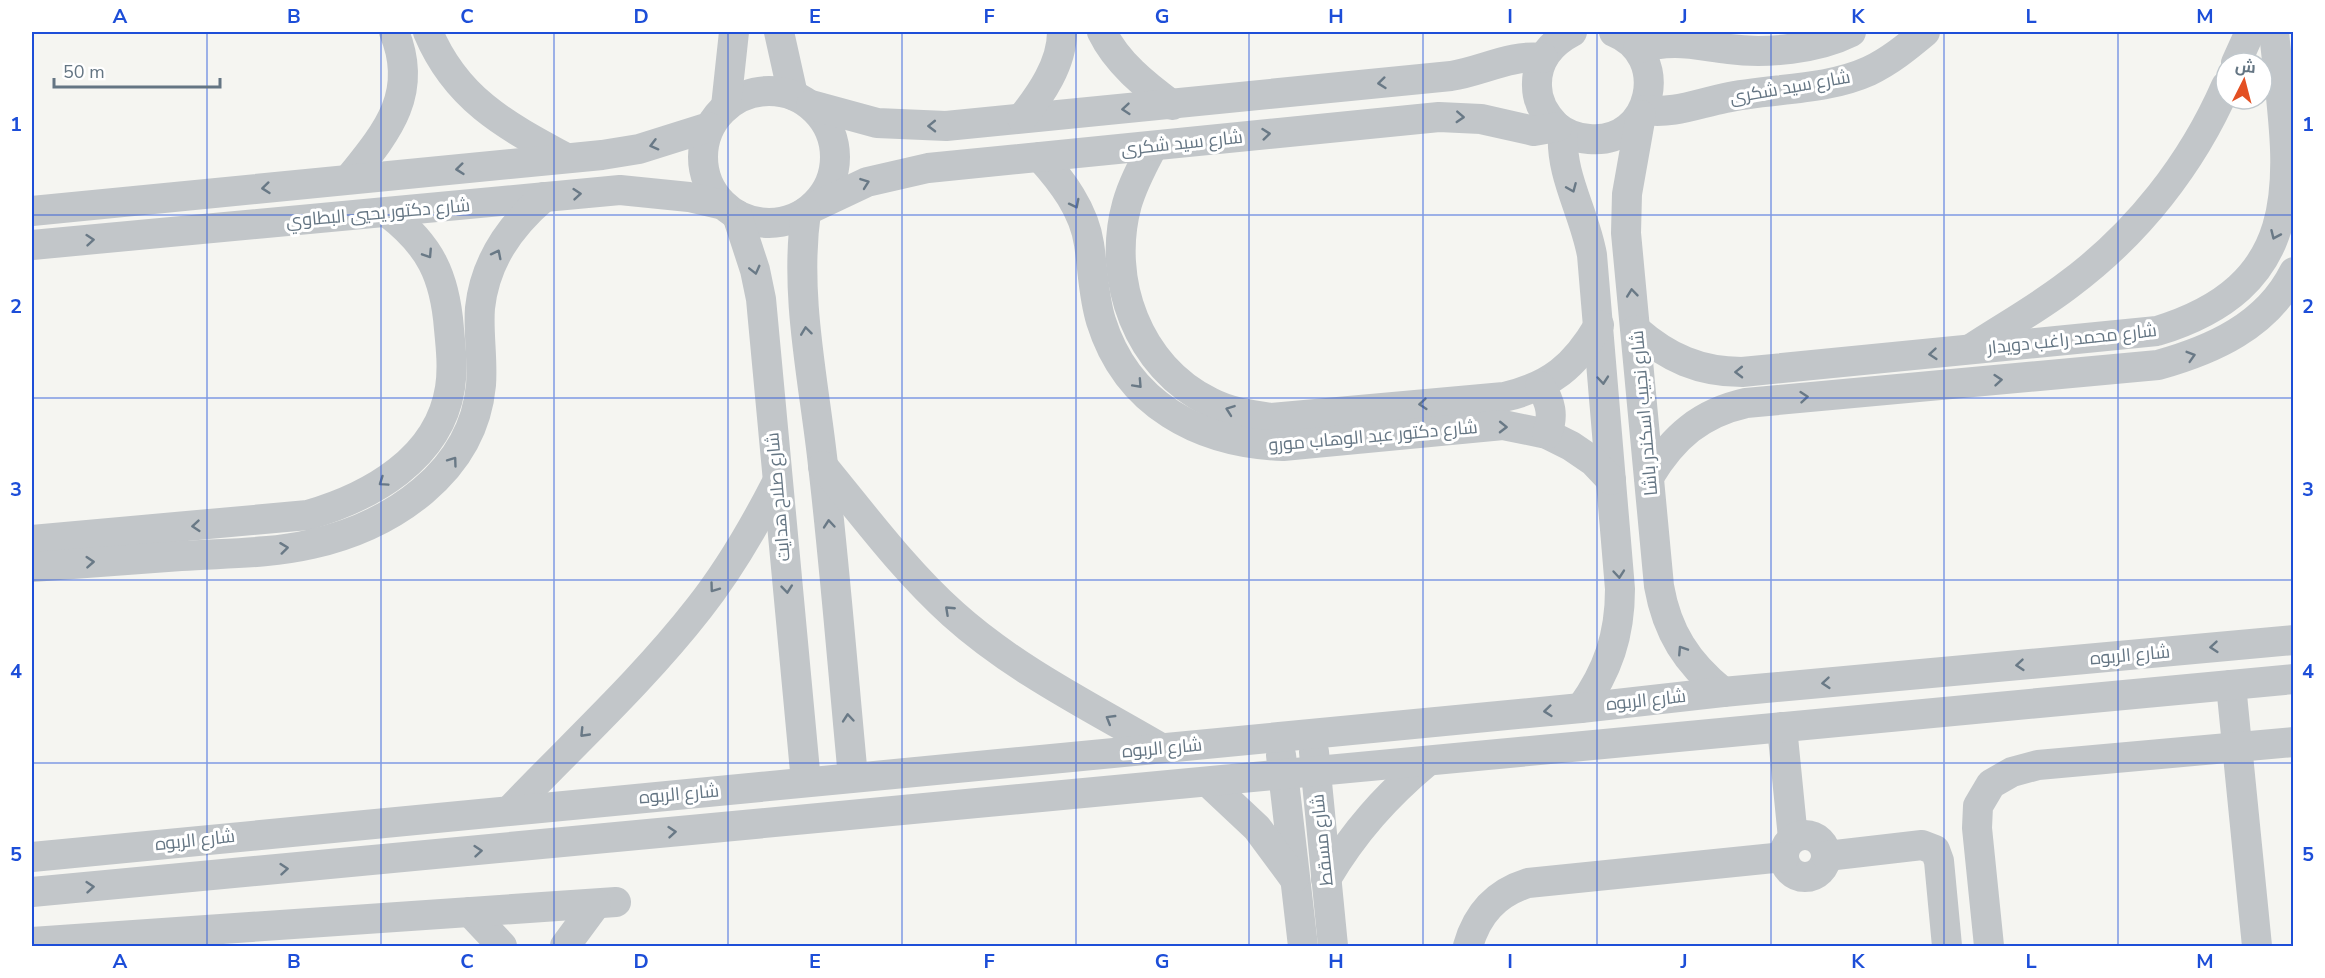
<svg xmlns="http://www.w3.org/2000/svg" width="2325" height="978" viewBox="0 0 2325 978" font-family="'Nunito Sans',Cairo,sans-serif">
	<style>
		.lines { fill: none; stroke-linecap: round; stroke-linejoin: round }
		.minor { stroke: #c2c6c9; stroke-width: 30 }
		.oneway { stroke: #697986 }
		.grid { fill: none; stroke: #1d4ed8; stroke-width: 1.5; stroke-opacity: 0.55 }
		.labels { text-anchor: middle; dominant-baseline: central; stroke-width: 6; stroke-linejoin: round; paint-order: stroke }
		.street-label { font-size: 18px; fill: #647583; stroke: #fff }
		.neatline { fill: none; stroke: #1d4ed8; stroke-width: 2 }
		.grid-label { font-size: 20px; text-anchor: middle; font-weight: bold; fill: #1d4ed8 }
	</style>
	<rect width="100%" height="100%" fill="#f5f5f1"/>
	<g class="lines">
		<!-- minor -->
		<g class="minor">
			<path d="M428,32C456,99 505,125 566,158"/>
			<path d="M779,32L793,95"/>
			<path d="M1102,32C1117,63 1145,85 1172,105"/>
			<path d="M1572,32C1551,43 1536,60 1537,86C1537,101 1545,115 1556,126C1565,134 1577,138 1589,139C1653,145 1672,55 1614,32"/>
			<path d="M1638,49C1672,38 1695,45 1729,49C1766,54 1817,49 1851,32"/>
			<path d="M2236,63L2250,32"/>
			<circle cx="769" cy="157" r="66"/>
			<path d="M811,105L877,123L946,126L1451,76C1482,71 1512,54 1543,58"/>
			<path d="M726,106L734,32"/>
			<path d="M1644,110C1673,114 1696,104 1725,98C1771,88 1825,91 1869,71C1890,61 1907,47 1925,32"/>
			<path d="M1641,115L1627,194L1626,233L1659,586C1667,632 1687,663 1723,692"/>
			<path d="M1022,118C1041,94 1062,64 1062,32"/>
			<path d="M1563,132C1560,176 1584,211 1592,255L1620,589C1620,635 1608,671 1581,708"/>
			<path d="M1153,146C1143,165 1133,183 1127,204C1106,280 1138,367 1210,402C1229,412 1250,415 1271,418L1504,397C1551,386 1575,366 1599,325"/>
			<path d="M1040,157C1062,181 1084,210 1089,244C1093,269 1093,295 1101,321C1127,405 1200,443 1283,446L1503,425L1547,434L1571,446L1593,461L1611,480"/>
			<path d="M349,179C386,133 420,94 394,32"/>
			<path d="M812,208L867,182L928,168L1439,117L1481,119L1534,131L1557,127"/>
			<path d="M32,211L602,155L639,149L709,127"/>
			<path d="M806,212C794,296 814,381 823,465C835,568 843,673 853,777"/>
			<path d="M737,215L755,270L761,299L806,782"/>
			<path d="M32,245L620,190L689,197L723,205"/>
			<path d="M1636,330C1668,358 1700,372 1742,372L2157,331C2318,282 2287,164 2274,32"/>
			<path d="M1972,348C2004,327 2038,308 2068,285C2137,234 2192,164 2226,86"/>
			<path d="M1540,386C1551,402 1554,416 1547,434"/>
			<path d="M823,466C865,517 904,570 953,614C1014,669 1091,707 1161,748"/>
			<path d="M1649,477C1673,437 1701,413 1746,403L2158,365C2212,350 2267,326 2294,272"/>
			<path d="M32,540L308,515C370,497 439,459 450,388C453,369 451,349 449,329C445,276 430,245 388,213"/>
			<path d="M32,567C81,563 131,560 181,556C224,553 269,554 312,544C391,526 473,473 481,385C483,359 478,333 480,308C485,262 509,227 544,197"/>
			<path d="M2231,685L2257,946"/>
			<path d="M1782,727L1793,838"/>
			<path d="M1314,752L1333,946"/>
			<path d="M1281,755L1303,946"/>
			<path d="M1208,782L1257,828L1294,878"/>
			<path d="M511,809C574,743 643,680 699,608C729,570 754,527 776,484"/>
			<circle cx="1805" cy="856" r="21"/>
			<path d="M1827,856L1922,845L1935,850L1939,861L1947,946"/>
			<path d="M32,857L1581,708L1723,692L2294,640"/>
			<path d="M1326,879C1354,832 1386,796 1428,761"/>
			<path d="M32,892L2294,679"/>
			<path d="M470,912L502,946"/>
			<path d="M32,942L616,902"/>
			<path d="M565,946L596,904"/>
			<path d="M1468,946C1477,914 1496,893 1528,883L1784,857"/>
			<path d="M1989,946L1977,828L1978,806L1991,784L2012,772L2038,765L2294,742"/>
		</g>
	</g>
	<!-- one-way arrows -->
	<defs><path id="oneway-chevron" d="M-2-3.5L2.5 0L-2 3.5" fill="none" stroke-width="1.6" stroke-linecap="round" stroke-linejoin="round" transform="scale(1.5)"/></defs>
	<g class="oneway">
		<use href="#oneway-chevron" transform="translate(1382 83) rotate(174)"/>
		<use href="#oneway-chevron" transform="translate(1126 109) rotate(175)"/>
		<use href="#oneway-chevron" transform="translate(1460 117) rotate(3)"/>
		<use href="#oneway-chevron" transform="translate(932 126) rotate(179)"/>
		<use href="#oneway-chevron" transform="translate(1266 134) rotate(-6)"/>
		<use href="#oneway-chevron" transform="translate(654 145) rotate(165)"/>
		<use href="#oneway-chevron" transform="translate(460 169) rotate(174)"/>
		<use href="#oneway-chevron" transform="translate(865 183) rotate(-20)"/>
		<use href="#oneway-chevron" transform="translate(266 188) rotate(174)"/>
		<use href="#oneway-chevron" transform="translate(1572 188) rotate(67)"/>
		<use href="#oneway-chevron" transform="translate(577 194) rotate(-5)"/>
		<use href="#oneway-chevron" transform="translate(1075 204) rotate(63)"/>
		<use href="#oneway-chevron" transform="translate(2275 235) rotate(114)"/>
		<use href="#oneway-chevron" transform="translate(90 240) rotate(-5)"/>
		<use href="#oneway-chevron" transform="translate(428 254) rotate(57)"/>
		<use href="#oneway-chevron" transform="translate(497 254) rotate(-63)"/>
		<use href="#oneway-chevron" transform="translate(755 270) rotate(76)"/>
		<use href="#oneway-chevron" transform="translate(1632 293) rotate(-96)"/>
		<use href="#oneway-chevron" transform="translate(806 331) rotate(-97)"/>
		<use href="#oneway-chevron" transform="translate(1933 354) rotate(175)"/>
		<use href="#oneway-chevron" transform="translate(2191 356) rotate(-17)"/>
		<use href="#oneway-chevron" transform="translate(1739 372) rotate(179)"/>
		<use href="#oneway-chevron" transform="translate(1603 380) rotate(85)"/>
		<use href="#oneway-chevron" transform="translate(1998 380) rotate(-5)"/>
		<use href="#oneway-chevron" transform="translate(1138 384) rotate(47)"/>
		<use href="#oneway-chevron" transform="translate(1804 397) rotate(-5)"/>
		<use href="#oneway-chevron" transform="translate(1423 404) rotate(175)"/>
		<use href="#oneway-chevron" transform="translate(1230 410) rotate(-160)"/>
		<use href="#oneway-chevron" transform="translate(1503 427) rotate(1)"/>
		<use href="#oneway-chevron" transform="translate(453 461) rotate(-54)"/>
		<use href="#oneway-chevron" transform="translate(383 482) rotate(146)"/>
		<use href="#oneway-chevron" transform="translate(829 524) rotate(-95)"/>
		<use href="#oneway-chevron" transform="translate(196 526) rotate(175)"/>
		<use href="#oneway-chevron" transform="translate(284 548) rotate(-7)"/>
		<use href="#oneway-chevron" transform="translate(90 562) rotate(-4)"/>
		<use href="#oneway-chevron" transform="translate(1619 574) rotate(85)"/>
		<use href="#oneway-chevron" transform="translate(714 588) rotate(126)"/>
		<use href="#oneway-chevron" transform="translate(787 589) rotate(84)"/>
		<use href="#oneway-chevron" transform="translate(949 610) rotate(-137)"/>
		<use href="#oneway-chevron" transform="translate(2214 647) rotate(175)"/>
		<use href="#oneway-chevron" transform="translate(1682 650) rotate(-123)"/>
		<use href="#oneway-chevron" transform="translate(2020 665) rotate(175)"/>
		<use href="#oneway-chevron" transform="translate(1826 683) rotate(175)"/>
		<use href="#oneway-chevron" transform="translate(1548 711) rotate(174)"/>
		<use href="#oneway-chevron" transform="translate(848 718) rotate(-95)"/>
		<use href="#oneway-chevron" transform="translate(1110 719) rotate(-149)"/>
		<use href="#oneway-chevron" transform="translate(584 733) rotate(134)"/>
		<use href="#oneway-chevron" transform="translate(672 832) rotate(-5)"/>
		<use href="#oneway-chevron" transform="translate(478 851) rotate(-5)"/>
		<use href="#oneway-chevron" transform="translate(284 869) rotate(-5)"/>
		<use href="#oneway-chevron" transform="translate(90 887) rotate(-5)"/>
	</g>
	<!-- grid -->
	<path class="grid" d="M207,32V946M381,32V946M554,32V946M728,32V946M902,32V946M1076,32V946M1249,32V946M1423,32V946M1597,32V946M1771,32V946M1944,32V946M2118,32V946M32,215H2294M32,398H2294M32,580H2294M32,763H2294"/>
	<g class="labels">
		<!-- street labels -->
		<g class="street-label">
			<text transform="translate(1790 87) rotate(-10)">شارع سيد شكرى</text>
			<text transform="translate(1182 143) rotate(-6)">شارع سيد شكرى</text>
			<text transform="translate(378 213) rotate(-5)">شارع دكتور يحيي البطاوي</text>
			<text transform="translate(2072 339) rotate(-6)">شارع محمد راغب دويدار</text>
			<text transform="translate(1644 413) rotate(-95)">شارع نجيب اسكندر باشا</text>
			<text transform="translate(1373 436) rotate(-5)">شارع دكتور عبد الوهاب مورو</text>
			<text transform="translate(778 497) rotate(-95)">شارع صلاح هدايت</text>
			<text transform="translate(2130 655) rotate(-5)">شارع الربوه</text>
			<text transform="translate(1646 700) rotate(-6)">شارع الربوه</text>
			<text transform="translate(1162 748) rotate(-5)">شارع الربوه</text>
			<text transform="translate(679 794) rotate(-5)">شارع الربوه</text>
			<text transform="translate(195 840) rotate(-6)">شارع الربوه</text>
			<text transform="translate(1322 840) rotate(-96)">شارع مسقط</text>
		</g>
	</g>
	<!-- border -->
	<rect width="2325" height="978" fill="none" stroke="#ffffff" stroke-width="66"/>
	<!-- north arrow -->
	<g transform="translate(2244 81) rotate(6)"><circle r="28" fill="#ffffff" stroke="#c1c8cd" stroke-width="1.5"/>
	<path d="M0-4.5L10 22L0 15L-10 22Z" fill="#e35023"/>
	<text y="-9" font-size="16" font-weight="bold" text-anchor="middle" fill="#647583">ش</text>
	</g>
	<!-- scale -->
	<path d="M54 78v9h166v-9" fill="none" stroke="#647583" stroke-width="3"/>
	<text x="63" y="78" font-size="18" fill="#647583" stroke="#ffffff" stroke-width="4.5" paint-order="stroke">50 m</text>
	<rect x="33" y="33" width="2259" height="912" class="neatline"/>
	<g class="grid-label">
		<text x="120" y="23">A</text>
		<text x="294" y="23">B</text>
		<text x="467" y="23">C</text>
		<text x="641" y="23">D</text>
		<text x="815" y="23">E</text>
		<text x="989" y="23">F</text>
		<text x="1162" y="23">G</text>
		<text x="1336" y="23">H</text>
		<text x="1510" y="23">I</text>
		<text x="1684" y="23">J</text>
		<text x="1858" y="23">K</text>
		<text x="2031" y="23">L</text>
		<text x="2205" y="23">M</text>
		<text x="16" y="131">1</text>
		<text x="2308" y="131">1</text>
		<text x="16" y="313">2</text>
		<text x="2308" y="313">2</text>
		<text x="16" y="496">3</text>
		<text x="2308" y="496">3</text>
		<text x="16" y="678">4</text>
		<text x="2308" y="678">4</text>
		<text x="16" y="861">5</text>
		<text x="2308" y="861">5</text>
		<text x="120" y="968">A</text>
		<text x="294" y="968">B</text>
		<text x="467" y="968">C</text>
		<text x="641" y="968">D</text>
		<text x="815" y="968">E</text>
		<text x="989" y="968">F</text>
		<text x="1162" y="968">G</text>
		<text x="1336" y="968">H</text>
		<text x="1510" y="968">I</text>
		<text x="1684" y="968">J</text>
		<text x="1858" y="968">K</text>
		<text x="2031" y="968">L</text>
		<text x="2205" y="968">M</text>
	</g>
</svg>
